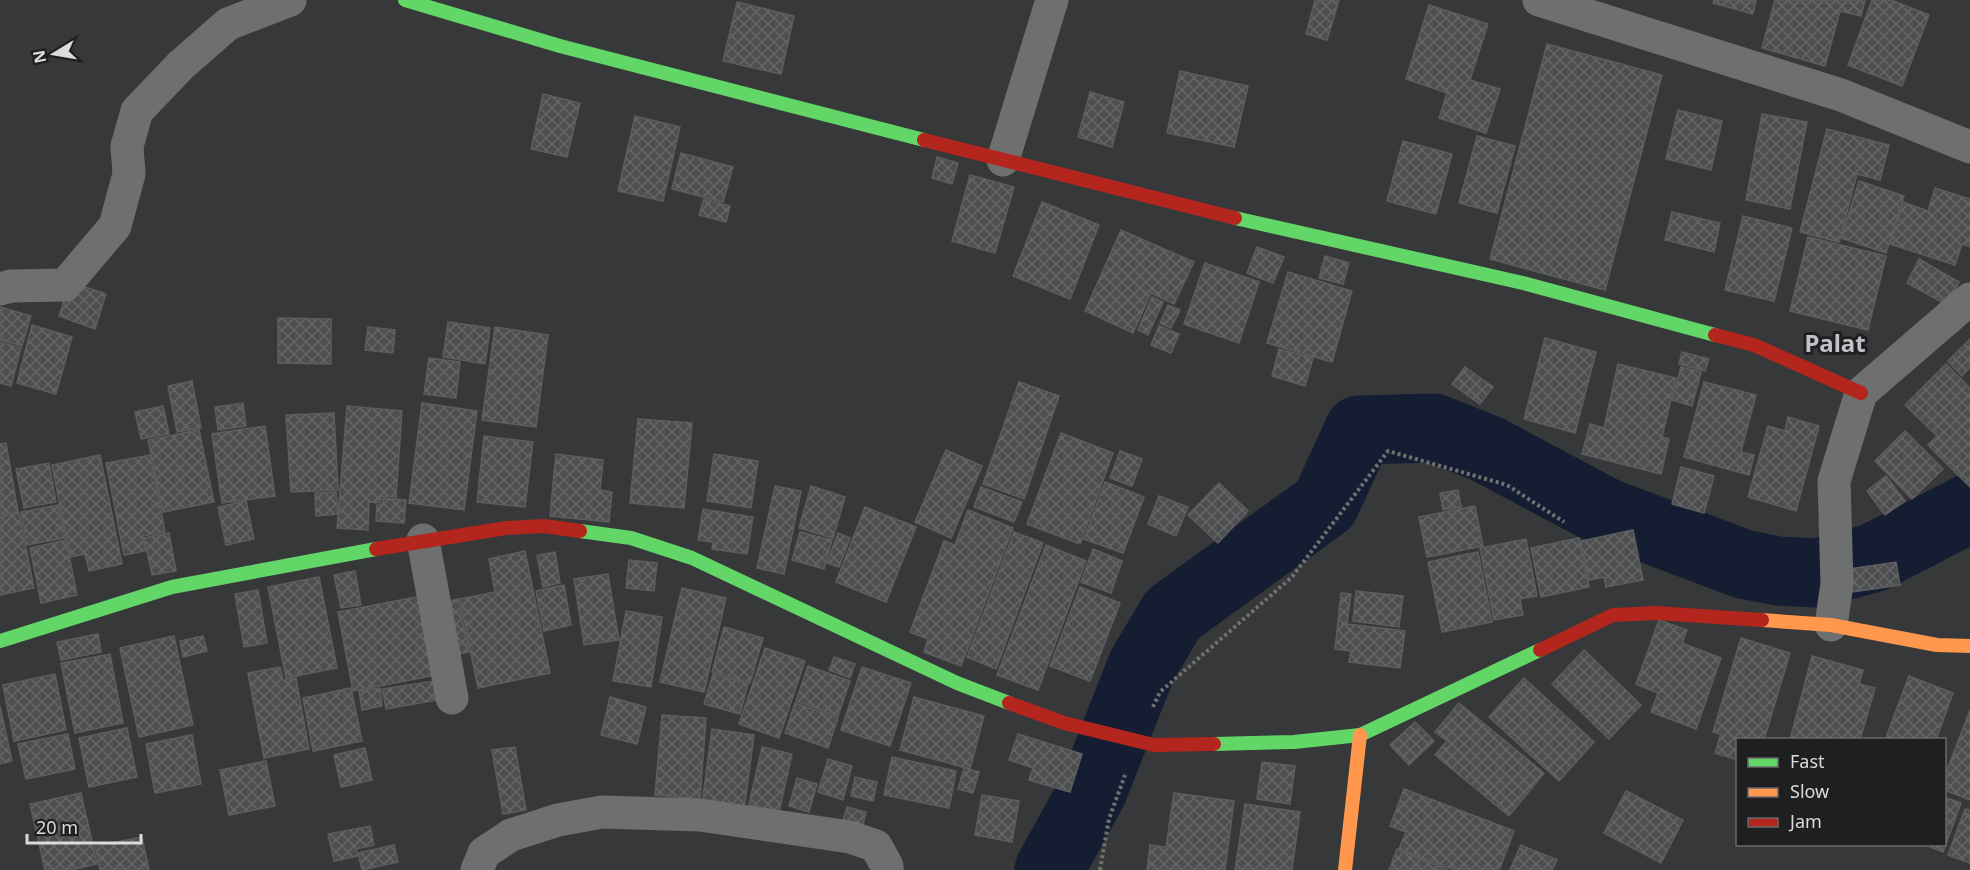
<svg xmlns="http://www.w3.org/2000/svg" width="1970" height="870" viewBox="0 0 1970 870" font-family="'Noto Sans',sans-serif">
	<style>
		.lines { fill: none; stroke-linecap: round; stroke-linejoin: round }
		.river { stroke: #141d31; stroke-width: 69 }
		.building { fill: url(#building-cross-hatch); stroke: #5c5d5e; stroke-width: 1.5 }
		.path { stroke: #717172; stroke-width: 4; stroke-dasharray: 3 3; stroke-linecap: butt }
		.street { stroke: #6e6f6f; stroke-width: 33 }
		.fast { stroke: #63d668; stroke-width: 14 }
		.slow { stroke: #ff974d; stroke-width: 14 }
		.jam { stroke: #b3261e; stroke-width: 14 }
		.labels { text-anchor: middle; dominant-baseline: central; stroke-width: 6; stroke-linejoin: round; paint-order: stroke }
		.quarter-label { font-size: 24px; font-weight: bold; fill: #c0c2c6; stroke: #1e1f20 }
	</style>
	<defs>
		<pattern id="building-cross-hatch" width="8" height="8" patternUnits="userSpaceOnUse" patternTransform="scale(1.5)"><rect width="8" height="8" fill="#4d4e4f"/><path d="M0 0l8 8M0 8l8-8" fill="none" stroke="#666768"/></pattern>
	</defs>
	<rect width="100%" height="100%" fill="#373839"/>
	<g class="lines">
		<!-- river -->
		<path class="river" d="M1049,870L1093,790L1142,666L1173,614L1325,504L1359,430L1434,428L1487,449L1605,512L1743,564L1778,571L1817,573L1873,558L1970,508"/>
	</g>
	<!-- building -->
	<g class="building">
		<path d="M1315,0H1339L1327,40L1306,34Z"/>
		<path d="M1714,0H1756L1753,14L1713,3Z"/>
		<path d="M1775,0H1865L1861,16L1840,11L1825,66L1762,48Z"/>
		<path d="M1872,0H1891L1929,15L1902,86L1848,65Z"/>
		<path d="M737,2L794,16L781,74L723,61Z"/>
		<path d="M1429,5L1488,24L1470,80L1500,89L1486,133L1439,118L1447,93L1406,79Z"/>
		<path d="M1547,44L1662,75L1605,290L1490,259Z"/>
		<path d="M1180,71L1248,86L1234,147L1167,133Z"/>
		<path d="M1090,92L1124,102L1112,147L1078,137Z"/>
		<path d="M543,94L580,103L567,157L531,149Z"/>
		<path d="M1678,110L1722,121L1711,170L1666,159Z"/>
		<path d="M1762,114L1807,122L1790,209L1746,200Z"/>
		<path d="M635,116L680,127L663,201L618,191Z"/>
		<path d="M1827,129L1889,145L1880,180L1857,174L1839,242L1800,232Z"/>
		<path d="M1477,136L1515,146L1497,213L1459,203Z"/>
		<path d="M1403,141L1452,154L1436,214L1387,201Z"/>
		<path d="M681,153L733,167L723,202L672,189Z"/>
		<path d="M937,157L958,163L952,184L932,178Z"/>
		<path d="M970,175L1014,187L995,253L952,241Z"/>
		<path d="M1859,181L1904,196L1886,253L1841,238Z"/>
		<path d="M1935,188L1970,199V247L1962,244L1955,265L1890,244L1903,202L1928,211Z"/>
		<path d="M704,199L730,206L726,222L699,215Z"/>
		<path d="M1042,202L1099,225L1070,299L1013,276Z"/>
		<path d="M1672,212L1720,223L1714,252L1665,240Z"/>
		<path d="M1743,216L1792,228L1774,301L1725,290Z"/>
		<path d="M1121,230L1194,262L1174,304L1151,293L1133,333L1085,311Z"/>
		<path d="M1808,237L1886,256L1868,330L1790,311Z"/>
		<path d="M1257,247L1284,257L1273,283L1247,273Z"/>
		<path d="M1325,256L1349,263L1343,284L1319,278Z"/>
		<path d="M1919,259L1959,282L1947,305L1907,283Z"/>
		<path d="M1205,263L1259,282L1239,343L1184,324Z"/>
		<path d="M1288,272L1352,291L1332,362L1267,343Z"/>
		<path d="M70,282L106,294L95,329L59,316Z"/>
		<path d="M1152,297L1163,302L1148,335L1138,330Z"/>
		<path d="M1168,305L1180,310L1171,328L1160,323Z"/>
		<path d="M0,307L31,316L22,346L0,340Z"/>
		<path d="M278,318L331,319V364L278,363Z"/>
		<path d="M448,322L490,328L485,364L443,357Z"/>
		<path d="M32,325L72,337L56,394L17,383Z"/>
		<path d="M1159,326L1179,334L1171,353L1151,345Z"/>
		<path d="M368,327L395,330L393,353L365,350Z"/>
		<path d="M495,327L548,335L536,427L482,420Z"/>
		<path d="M1545,338L1596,352L1575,433L1524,419Z"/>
		<path d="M1970,339V367L1962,376L1948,361Z"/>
		<path d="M0,342L21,348L11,386L0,383Z"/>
		<path d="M1279,349L1313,358L1305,386L1272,376Z"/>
		<path d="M1682,352L1709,359L1705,371L1679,364Z"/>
		<path d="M429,358L460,362L456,398L424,394Z"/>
		<path d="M1618,364L1676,378L1662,437L1669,439L1661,474L1582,454L1590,424L1604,428Z"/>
		<path d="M1946,364L1970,388V487L1928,445L1937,436L1905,405Z"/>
		<path d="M1465,367L1493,387L1480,404L1452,384Z"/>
		<path d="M1681,367L1701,372L1692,406L1672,400Z"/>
		<path d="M192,381L201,428L177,432L168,386Z"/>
		<path d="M1019,382L1059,396L1024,499L983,484Z"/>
		<path d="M1704,382L1756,395L1741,452L1754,455L1749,475L1684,457Z"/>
		<path d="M243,403L246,426L218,430L215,407Z"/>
		<path d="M422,403L477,411L464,510L409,503Z"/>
		<path d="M163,406L169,434L141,439L135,412Z"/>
		<path d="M347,406L402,411L396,497L381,496L380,503L369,502L368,530L337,528Z"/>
		<path d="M334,413L338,490L291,492L286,415Z"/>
		<path d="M1788,417L1819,426L1796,511L1748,497L1768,426L1785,431Z"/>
		<path d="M638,419L692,423L684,508L630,503Z"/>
		<path d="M265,426L275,496L222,503L212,434Z"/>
		<path d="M199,430L214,502L163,512L148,440Z"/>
		<path d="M1905,431L1943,469L1912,499L1875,461Z"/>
		<path d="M1061,433L1113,453L1080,544L1027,524Z"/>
		<path d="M484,436L533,442L525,507L477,502Z"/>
		<path d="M6,443L18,512L0,515V444Z"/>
		<path d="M946,450L982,466L951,538L915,522Z"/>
		<path d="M1120,451L1142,459L1132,486L1110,478Z"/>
		<path d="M556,454L603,460L600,490L612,492L609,522L550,516Z"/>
		<path d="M714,454L758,461L751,508L707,501Z"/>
		<path d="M100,455L122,564L89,571L85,554L70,557L52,465Z"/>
		<path d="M150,455L165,532L143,536L145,551L124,555L106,463Z"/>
		<path d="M49,463L56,502L24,508L16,469Z"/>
		<path d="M1681,467L1714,476L1704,513L1672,504Z"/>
		<path d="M1886,476L1905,501L1885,515L1867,491Z"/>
		<path d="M1105,482L1144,497L1123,553L1084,539Z"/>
		<path d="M1219,483L1248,511L1218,543L1188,515Z"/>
		<path d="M775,486L801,491L784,574L757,568Z"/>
		<path d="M811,486L845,497L833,538L799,528Z"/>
		<path d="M981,487L1022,502L1014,522L974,507Z"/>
		<path d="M1458,490L1461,507L1443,510L1440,493Z"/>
		<path d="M336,492L338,514L316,516L315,493Z"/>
		<path d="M1159,496L1188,507L1176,536L1148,524Z"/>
		<path d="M383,498L406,500L404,523L376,521L377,505H382Z"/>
		<path d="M246,501L254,539L226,545L218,507Z"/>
		<path d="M58,505L65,538L27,545L21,512Z"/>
		<path d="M1475,506L1483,546L1427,557L1419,517Z"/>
		<path d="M865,507L916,527L886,602L836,582Z"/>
		<path d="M703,509L753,517L747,554L712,549L713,542L698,540Z"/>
		<path d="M968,510L1013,528L961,666L924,652L928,639L910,632L944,541L955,545Z"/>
		<path d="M19,513L34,588L0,595V517Z"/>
		<path d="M1633,530L1643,580L1606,587L1604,577L1589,580L1581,541Z"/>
		<path d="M800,532L832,540L824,569L792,560Z"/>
		<path d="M1014,532L1043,543L996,669L967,657Z"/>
		<path d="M169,533L176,571L152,575L144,538Z"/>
		<path d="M838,533L850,538L839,567L827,563Z"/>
		<path d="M1579,538L1589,587L1541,597L1531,548Z"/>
		<path d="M1526,539L1537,596L1520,599L1523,615L1494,620L1480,548Z"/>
		<path d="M66,540L77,595L41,603L30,548Z"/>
		<path d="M1046,545L1086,561L1038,690L997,675Z"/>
		<path d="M1093,549L1122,561L1111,593L1081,582Z"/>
		<path d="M525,551L550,673L478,688L460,599L495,592L489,559Z"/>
		<path d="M555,552L560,583L543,587L537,555Z"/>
		<path d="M1478,552L1492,622L1442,632L1428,562Z"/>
		<path d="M629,560L657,563L654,591L626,588Z"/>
		<path d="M1896,562L1900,585L1853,592L1850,569Z"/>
		<path d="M355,571L361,605L341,608L334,575Z"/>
		<path d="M608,574L619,640L584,645L574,579Z"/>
		<path d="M319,577L337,668L286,678L268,587Z"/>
		<path d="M564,585L571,625L544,631L536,591Z"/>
		<path d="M1080,587L1120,603L1090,681L1050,666Z"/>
		<path d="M682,588L726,598L704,692L660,682Z"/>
		<path d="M258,590L267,643L244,647L235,594Z"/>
		<path d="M1356,591L1403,596L1399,627L1353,621Z"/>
		<path d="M1341,593L1351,594L1347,624L1405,631L1400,668L1349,662L1351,651L1335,649Z"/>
		<path d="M432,594L447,673L353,691L338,612Z"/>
		<path d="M458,599L469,652L448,656L437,604Z"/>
		<path d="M626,611L662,617L651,687L613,681Z"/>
		<path d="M1659,620L1687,630L1682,643L1721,658L1696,729L1651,712L1658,693L1636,684Z"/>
		<path d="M724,627L763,638L750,683L712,672Z"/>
		<path d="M98,634L101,652L61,660L57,642Z"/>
		<path d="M174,636L193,725L139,737L120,648Z"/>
		<path d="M203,636L207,651L183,657L180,641Z"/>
		<path d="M1741,638L1790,653L1764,740H1738V760L1715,753L1721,734L1713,732Z"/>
		<path d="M765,648L805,661L779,738L739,724Z"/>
		<path d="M1584,650L1641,705L1609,739L1552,684Z"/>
		<path d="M110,654L123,723L75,733L61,663Z"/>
		<path d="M1812,656L1863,670L1859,684L1875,688L1860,740H1790Z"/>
		<path d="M834,657L855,664L850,678L829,670Z"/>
		<path d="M808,666L850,681L838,716L796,701Z"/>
		<path d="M280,667L283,680L296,678L309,749L264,758L248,673Z"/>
		<path d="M862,667L911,683L890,746L841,730Z"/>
		<path d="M55,674L66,730L14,741L3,685Z"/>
		<path d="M713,674L748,684L740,714L704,704Z"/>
		<path d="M1909,676L1953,693L1936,740H1885Z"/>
		<path d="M1524,678L1594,742L1559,781L1489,717Z"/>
		<path d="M447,679L450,698L386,709L382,689Z"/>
		<path d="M351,688L362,741L313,751L303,698Z"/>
		<path d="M380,688L382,706L362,710L359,691Z"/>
		<path d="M610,697L646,707L637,744L601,735Z"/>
		<path d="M914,697L984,716L970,769L900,750Z"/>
		<path d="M795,703L838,718L828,748L785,733Z"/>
		<path d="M1459,703L1544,773L1509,816L1435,755L1447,741L1435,732Z"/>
		<path d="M0,706L12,761L0,764Z"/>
		<path d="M1970,710V800L1944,790V778Z"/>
		<path d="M662,715L706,718L700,799L655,795Z"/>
		<path d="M1415,722L1434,741L1409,765L1390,745Z"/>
		<path d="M127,728L137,777L89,787L79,738Z"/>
		<path d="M712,729L754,735L744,810L702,804Z"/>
		<path d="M68,734L75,769L26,779L18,744Z"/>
		<path d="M1018,734L1082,754L1070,792L1029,780L1033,768L1009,760Z"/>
		<path d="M192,735L201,784L155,793L146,744Z"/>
		<path d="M515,747L526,810L503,814L492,750Z"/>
		<path d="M762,747L792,754L779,812L749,805Z"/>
		<path d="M365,748L372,780L341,787L334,755Z"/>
		<path d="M892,757L956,771L949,808L884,795Z"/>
		<path d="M828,759L852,766L843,800L818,792Z"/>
		<path d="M266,761L275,806L229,815L220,770Z"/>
		<path d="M1262,762L1295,766L1290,804L1257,799Z"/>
		<path d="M964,768L979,772L973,793L958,789Z"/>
		<path d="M855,777L877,782L873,801L851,796Z"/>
		<path d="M797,778L817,784L809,812L789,806Z"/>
		<path d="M1404,789L1514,831L1499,870H1454L1399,849L1406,832L1390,826Z"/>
		<path d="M1626,791L1683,820L1661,863L1604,833Z"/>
		<path d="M81,793L97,864L71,870H45L30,804Z"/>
		<path d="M1174,793L1234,801L1225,870H1147L1150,845L1166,847Z"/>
		<path d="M982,795L1019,801L1012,842L975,835Z"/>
		<path d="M1944,797L1961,803L1943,852L1923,844H1944Z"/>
		<path d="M1245,804L1300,812L1292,870H1235Z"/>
		<path d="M847,807L866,812L863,825L843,820Z"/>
		<path d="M1965,809L1970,810V863L1948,855Z"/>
		<path d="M370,826L374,845L356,849L358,856L334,861L328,834Z"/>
		<path d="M142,837L149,870H100L95,846Z"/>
		<path d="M394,845L398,862L362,870L358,853Z"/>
		<path d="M1521,845L1557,860L1552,870H1510Z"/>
		<path d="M1397,849L1448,870H1389Z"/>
	</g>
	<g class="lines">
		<!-- path -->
		<g class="path">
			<path d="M1153,707L1160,692L1292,577L1388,451L1507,485L1564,522"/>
			<path d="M1100,870L1109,819L1125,775"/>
		</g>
		<!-- street -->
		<g class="street">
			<path d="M1539,0L1841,95L1970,147"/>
			<path d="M1003,160L1052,0"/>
			<path d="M0,289L11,286L65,285L115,226L129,174L127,146L137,111L181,65L228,24L290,0"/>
			<path d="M423,540L452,698"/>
			<path d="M1831,625L1837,584L1834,481L1861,393L1970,299"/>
			<path d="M477,870L484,853L511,835L558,820L602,812L700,815L850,837L876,846L887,866V870"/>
		</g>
		<!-- fast -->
		<g class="fast">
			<path d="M405,0L560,46L924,140"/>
			<path d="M1235,218L1523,283L1715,335"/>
			<path d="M580,531L631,538L692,558L957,683L1009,703"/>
			<path d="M0,641L172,587L376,549"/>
			<path d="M1214,744L1294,742L1360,735L1540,650"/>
		</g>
		<!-- slow -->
		<g class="slow">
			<path d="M1762,620L1831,625L1937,645L1970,646"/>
			<path d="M1345,870L1360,735"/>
		</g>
		<!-- jam -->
		<g class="jam">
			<path d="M924,140L1235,218"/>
			<path d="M1715,335L1754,345L1861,393"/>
			<path d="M376,549L506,528L544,526L580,531"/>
			<path d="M1540,650L1613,615L1656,613L1762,620"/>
			<path d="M1009,703L1064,723L1154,745L1214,744"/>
		</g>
	</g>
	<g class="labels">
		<!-- quarter labels -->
		<g class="quarter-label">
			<text x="1835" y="342">Palat</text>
		</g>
	</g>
	<!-- legend -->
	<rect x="1736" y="738" width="210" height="108" fill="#1e1f20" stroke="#696a6c" stroke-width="1.5"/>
	<rect x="1748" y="758" width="30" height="9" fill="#63d668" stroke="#696a6c" stroke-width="1.5"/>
	<text x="1790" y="768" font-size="18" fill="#dadbdd">Fast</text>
	<rect x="1748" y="788" width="30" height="9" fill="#ff974d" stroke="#696a6c" stroke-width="1.5"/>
	<text x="1790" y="798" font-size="18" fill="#dadbdd">Slow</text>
	<rect x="1748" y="818" width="30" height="9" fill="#b3261e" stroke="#696a6c" stroke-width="1.5"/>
	<text x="1790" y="828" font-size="18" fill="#dadbdd">Jam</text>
	<!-- north arrow -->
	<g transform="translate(54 54) rotate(259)" stroke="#1e1f20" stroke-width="4.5" paint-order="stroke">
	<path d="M0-4.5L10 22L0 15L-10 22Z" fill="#dadbdd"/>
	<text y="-9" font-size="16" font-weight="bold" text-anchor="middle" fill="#dadbdd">N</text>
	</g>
	<!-- scale -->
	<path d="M27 834v9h114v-9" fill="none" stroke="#dadbdd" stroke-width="3"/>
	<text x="36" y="834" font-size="18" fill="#dadbdd" stroke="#1e1f20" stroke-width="4.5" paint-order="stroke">20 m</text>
</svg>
